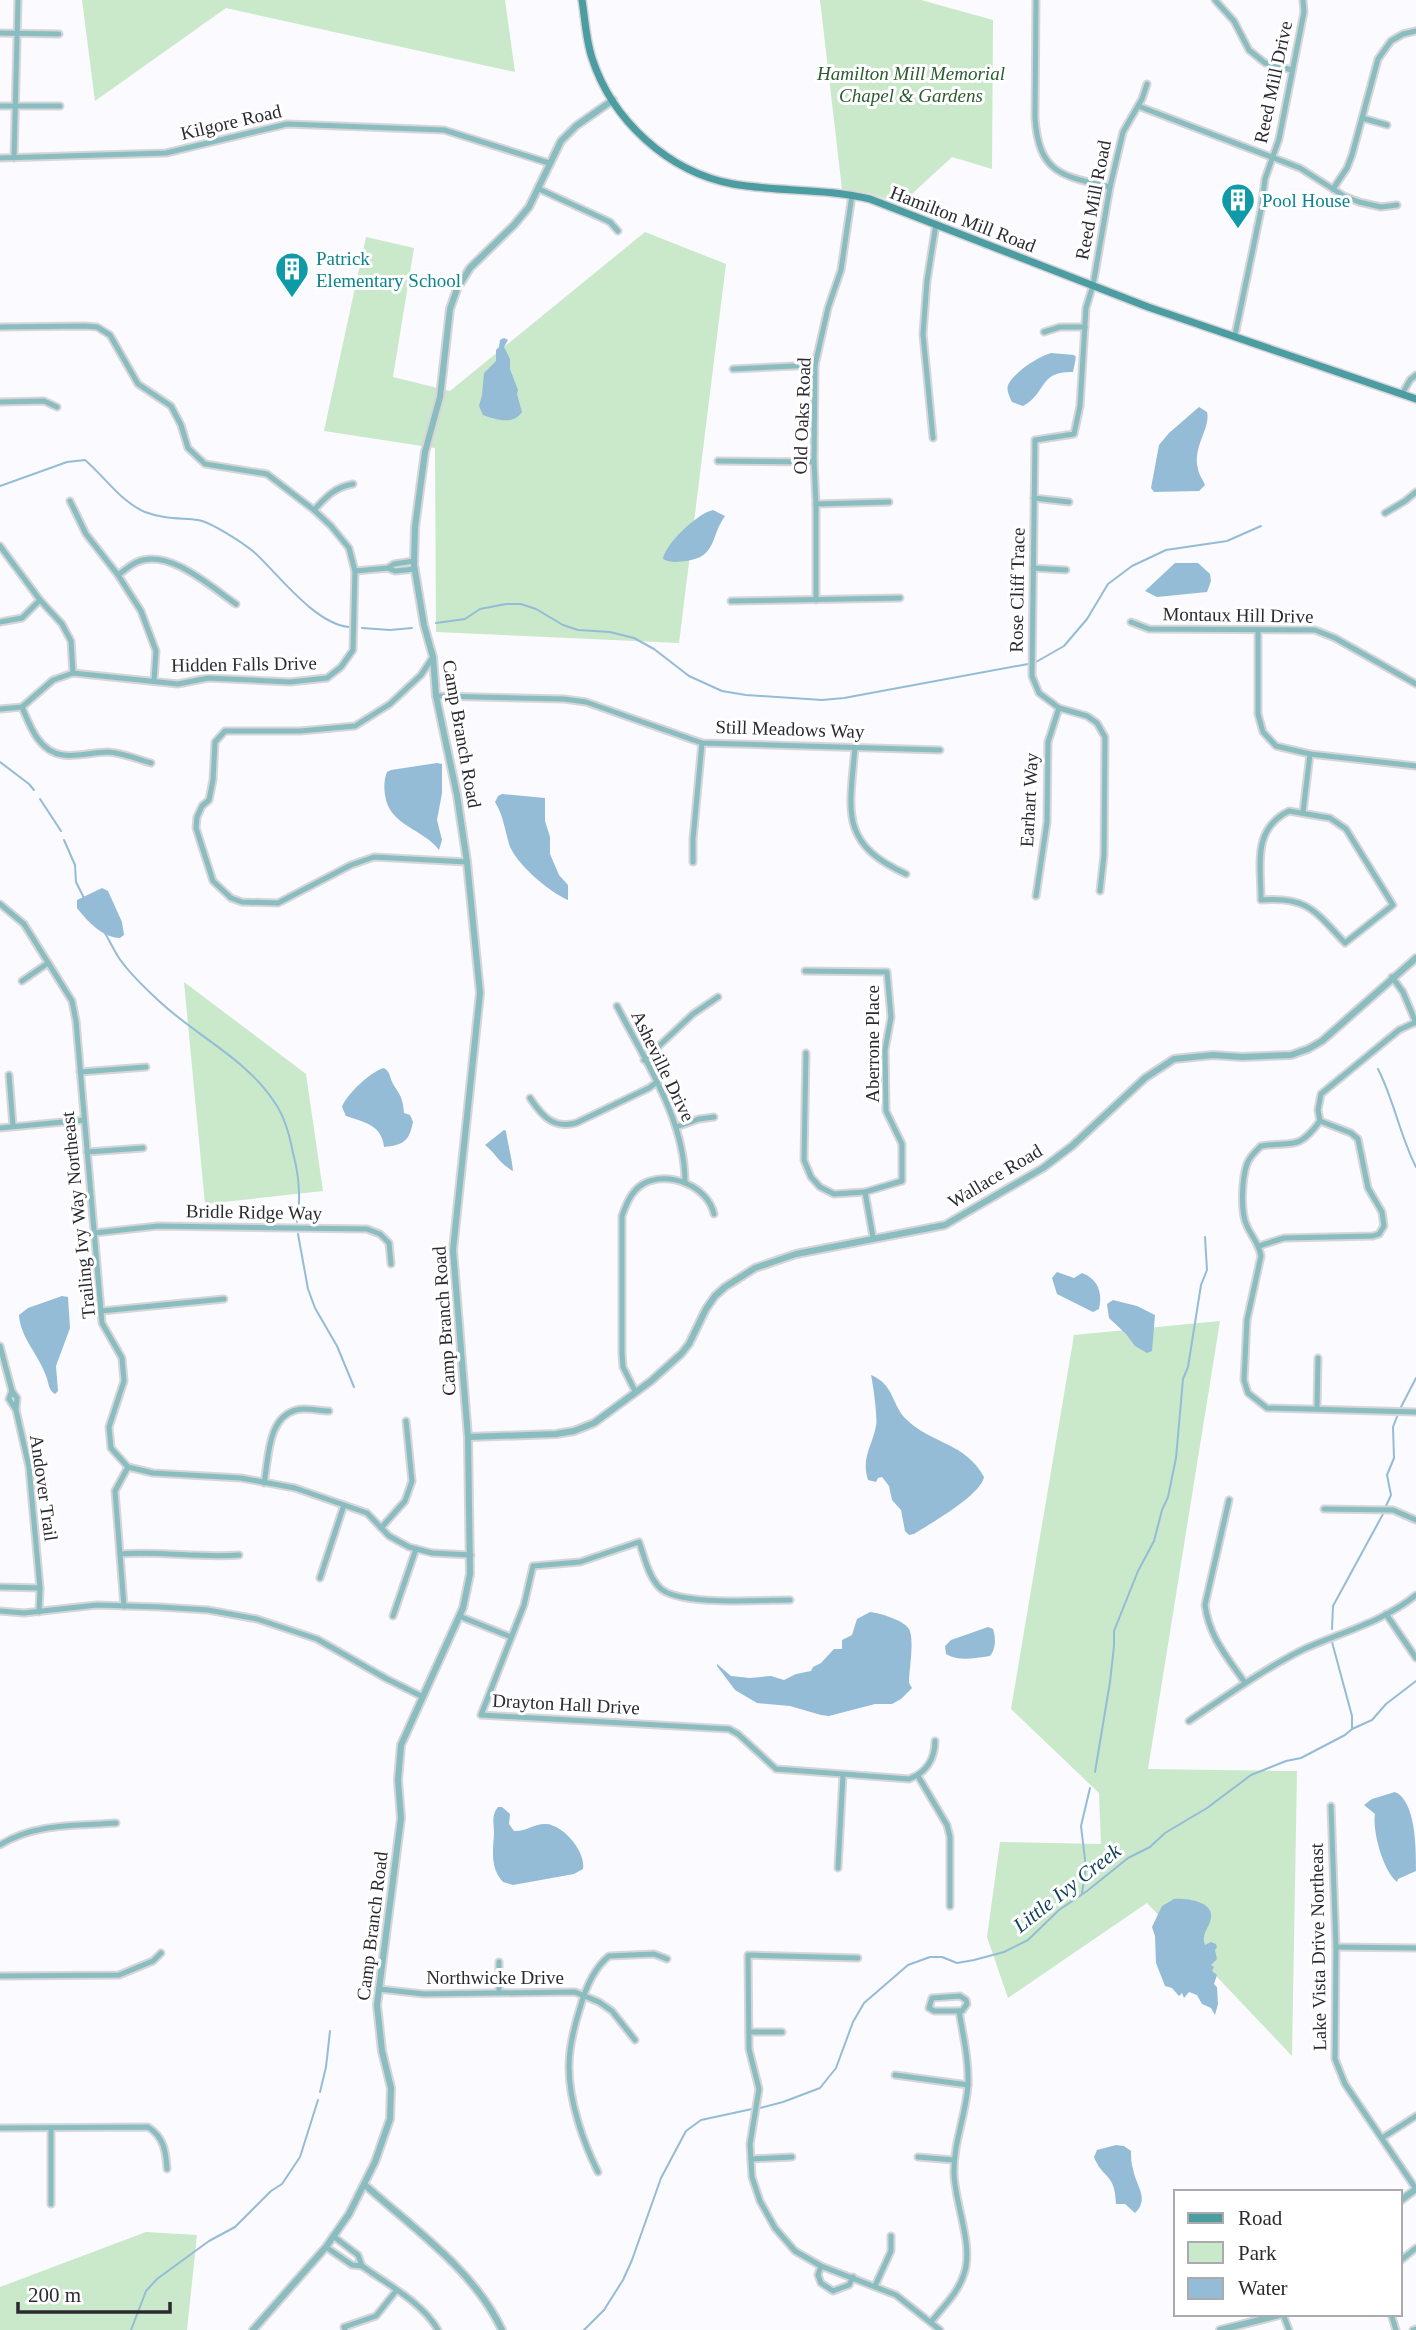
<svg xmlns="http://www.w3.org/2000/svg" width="1416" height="2330" viewBox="0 0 1416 2330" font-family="'Times New Roman',serif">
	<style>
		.green { fill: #cae8ca }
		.water { fill: #94bcd7 }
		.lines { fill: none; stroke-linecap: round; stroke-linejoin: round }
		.stream { stroke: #94bcd7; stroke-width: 2 }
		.minor-casing { stroke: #d6d5d9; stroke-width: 9 }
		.tertiary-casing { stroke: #d6d5d9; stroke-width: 10 }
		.secondary-casing { stroke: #d6d5d9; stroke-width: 10 }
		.minor { stroke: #8abdbf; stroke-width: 5 }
		.tertiary { stroke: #8abdbf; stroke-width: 6 }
		.secondary { stroke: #4b9da2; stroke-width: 7 }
		.labels { text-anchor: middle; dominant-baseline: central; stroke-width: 6; stroke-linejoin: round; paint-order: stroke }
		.park-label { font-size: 19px; font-style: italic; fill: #2b5b2f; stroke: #fff }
		.street-label { font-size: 19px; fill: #2c2a30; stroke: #fff }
		.culture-label { font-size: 19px; fill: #0d838f; stroke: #fff; text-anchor: start }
		.water-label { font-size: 21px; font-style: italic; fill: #11425e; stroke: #fff }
	</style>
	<rect width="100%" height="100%" fill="#fbfafe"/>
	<!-- green -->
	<g class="green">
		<path d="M82,0H505L515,72L226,8L95,101Z"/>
		<path d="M820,0H921L993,20L992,169L952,157L901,204L871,194L842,189Z"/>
		<path d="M645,232L726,264L679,643L436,632L435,448L324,431L366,237L414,248L393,377L450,391Z"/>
		<path d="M184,982L306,1074L323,1191L205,1204Z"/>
		<path d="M1220,1321L1148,1769L1297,1771L1292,2056L1147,1903L1008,1998L987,1937L1000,1842L1101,1844L1099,1793L1011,1709L1074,1335Z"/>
		<path d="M146,2232L197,2235L187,2330H0V2287Z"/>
	</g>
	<!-- water -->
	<g class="water">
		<path d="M504,338L508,340L504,347L510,359V369L518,390L517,394L522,412C514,425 496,420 483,415L479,406L482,395L484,373L496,361V350L499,347L500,340Z"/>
		<path d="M1051,353L1074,355L1076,357L1073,372C1038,371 1048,392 1023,406L1012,402C1010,397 1006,391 1008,385C1013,373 1039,356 1051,353Z"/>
		<path d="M1199,407L1207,412C1211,428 1192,447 1198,469C1199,475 1203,480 1205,485L1199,491L1154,492L1151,488L1159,445L1169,433Z"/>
		<path d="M713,510L725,516C710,537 717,557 686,561C677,562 671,563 663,559C665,544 698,513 713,510Z"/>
		<path d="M1175,563H1198L1210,574L1211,581L1207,592L1157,597L1145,591Z"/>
		<path d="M437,763L442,764V793L437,820L442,840L439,850C424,829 389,826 385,795C384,787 384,779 387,772L391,770Z"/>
		<path d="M502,794L545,798V821L550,837V854L559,875L568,885V900C549,892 515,863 509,844C505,830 503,815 495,802L498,796Z"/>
		<path d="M102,888L108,891L122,922L124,935L120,938C103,938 87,921 77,908V900Z"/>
		<path d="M384,1068C391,1073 389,1076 393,1084C400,1095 403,1098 404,1113L410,1115L413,1122C409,1142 403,1145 384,1147C382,1125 364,1122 346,1116L342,1107C346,1095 371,1071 384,1068Z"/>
		<path d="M504,1130L506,1131C508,1145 512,1159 513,1171C497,1161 498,1156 485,1145Z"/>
		<path d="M1057,1272L1074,1278L1082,1273C1098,1279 1103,1293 1099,1309L1093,1312L1057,1294L1052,1278Z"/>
		<path d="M62,1296L68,1297L70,1328L56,1366L58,1391L55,1394C48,1390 49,1383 46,1376C39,1355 20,1337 19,1315L28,1308Z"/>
		<path d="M1113,1300L1137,1306L1155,1315L1152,1351L1147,1353L1135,1346L1126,1334L1109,1318L1107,1304Z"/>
		<path d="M871,1375C895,1385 891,1405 907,1420C932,1444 966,1443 984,1477C981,1495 931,1523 914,1534L909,1535L905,1531L901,1510L892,1500L889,1486L882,1477L878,1478L876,1482L868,1480C861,1457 872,1447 876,1426C878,1419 873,1384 871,1375Z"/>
		<path d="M870,1612C880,1613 907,1621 910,1631C914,1646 909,1668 909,1683L912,1688L901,1699L892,1704H875L829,1716L821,1715L790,1706L757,1703L735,1690L717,1666V1664L731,1676L750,1678L771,1676L784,1680L796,1674L811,1671L813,1667L821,1663L834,1649H842V1640L852,1635L857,1619Z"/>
		<path d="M988,1627L993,1629C996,1638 996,1649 990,1656C975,1658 959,1662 946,1654L945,1646L951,1640Z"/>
		<path d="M1395,1792C1416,1801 1416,1848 1416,1871L1398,1879L1397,1882C1383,1871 1372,1830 1375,1814L1364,1805L1372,1799Z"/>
		<path d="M498,1807H502L510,1814L509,1824L514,1831C525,1832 535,1823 547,1824C564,1826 586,1852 583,1869L574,1874L513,1885L503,1882C490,1868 493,1851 494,1834C494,1823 491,1816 498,1807Z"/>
		<path d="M1174,1899C1185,1898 1214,1901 1211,1918C1209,1929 1201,1933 1205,1945L1211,1942L1216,1944L1217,1947L1215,1950L1217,1959L1211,1965L1214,1967L1212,1971L1217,1975L1214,1984L1217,1987L1218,2004L1215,2015L1211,2008L1202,2004L1197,1995L1189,1992L1184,1998L1182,1993L1179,1996L1172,1988L1165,1986L1156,1963L1155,1936L1152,1927L1162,1906Z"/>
		<path d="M1116,2145L1124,2146L1131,2151C1131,2157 1131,2163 1133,2169C1136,2186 1150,2199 1135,2213L1125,2204H1116C1115,2172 1103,2180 1094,2157L1097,2150Z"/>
	</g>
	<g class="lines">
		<!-- stream -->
		<g class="stream">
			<path d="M0,486L67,462L85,460C105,477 121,502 145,512C163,519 180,518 198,520C211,522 243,543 254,552C279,575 315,624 349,627"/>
			<path d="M436,623L465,619L480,609L506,604H521L536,609L563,625L578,630L610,632L634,638L654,649L689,676L722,691L746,695L822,700L844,698L1028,664"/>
			<path d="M362,628L390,630L412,628"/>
			<path d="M1036,662L1064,646L1087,619L1108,584L1132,566L1166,550L1227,541L1261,526"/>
			<path d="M0,762L29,784L34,790"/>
			<path d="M40,799L61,831"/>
			<path d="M64,840L75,865L76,882L84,898"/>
			<path d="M103,930C109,939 113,949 119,958C129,973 146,989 159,1001C196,1036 247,1059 275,1103C285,1117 290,1137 293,1153C299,1174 301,1201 297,1222"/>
			<path d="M1378,1069C1394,1100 1400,1136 1416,1167"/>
			<path d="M298,1234L308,1289L315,1308L337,1346L354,1387"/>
			<path d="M1401,1407L1416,1378"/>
			<path d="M1386,1506L1391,1495L1387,1475L1394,1458L1393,1427L1398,1414"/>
			<path d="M1332,1629L1333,1606L1383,1514"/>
			<path d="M1332,1642L1352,1716V1729"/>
			<path d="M1095,1772L1110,1682L1114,1646V1631L1138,1571L1154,1541L1162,1510L1168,1497L1176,1458L1183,1379L1188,1367L1201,1285L1207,1270L1205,1237"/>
			<path d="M1082,1893L1086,1868L1081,1826L1090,1788"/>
			<path d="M320,2092L326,2067L330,2031"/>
			<path d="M760,2108L783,2102L820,2088L836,2068L853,2022L864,2003L908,1965L930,1957H942L957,1963L974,1960L1004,1952L1028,1940L1059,1910L1087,1891L1128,1858L1150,1847L1165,1833L1207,1808L1251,1775L1286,1761L1301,1758L1345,1735L1352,1729L1372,1720L1386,1704L1416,1681"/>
			<path d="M131,2330L146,2291L157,2279L209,2241L235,2227L271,2191L282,2184L300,2157L318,2100"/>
			<path d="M584,2330L604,2310L623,2280L632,2260L661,2178L686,2131L701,2120L752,2109"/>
		</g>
		<!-- minor casing -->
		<g class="minor-casing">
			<g id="minor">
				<path d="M1036,0L1035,118C1039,174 1062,176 1110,187"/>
				<path d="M1215,0L1234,21L1249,50L1265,63L1292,70"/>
				<path d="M0,33L59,34"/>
				<path d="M0,106H60"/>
				<path d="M1138,106L1300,168L1344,196L1359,202L1381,207L1397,205"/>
				<path d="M1362,118L1387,125"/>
				<path d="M0,158L166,153L287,124L444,130L549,163"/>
				<path d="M14,158L18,0"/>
				<path d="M539,189L610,222L618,231"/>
				<path d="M1333,189L1347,168L1352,155L1378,59L1391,41L1403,34L1416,31"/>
				<path d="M0,327L85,326L97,327L110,335L138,384L171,406L181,425L188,448L205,464L267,474L314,510L331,526L349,548L355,571L353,650L341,667L327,678L290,682L208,678L178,684L73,673L53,680L22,707L0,709"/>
				<path d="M1044,332L1060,327H1085"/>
				<path d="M1235,335L1261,210L1265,179L1279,139L1304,12L1303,0"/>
				<path d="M733,369L815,365"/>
				<path d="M1402,394L1410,380L1416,375"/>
				<path d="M0,402L44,401L57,407"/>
				<path d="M933,438L923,334L927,281L936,224"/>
				<path d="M718,461L814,462"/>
				<path d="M1034,498L1069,502"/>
				<path d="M70,501L86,534L118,575L141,611L156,651L154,681"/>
				<path d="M816,504L889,502"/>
				<path d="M314,510C326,497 335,487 353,484"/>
				<path d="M1385,513L1405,501L1416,492"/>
				<path d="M0,546L40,600L62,624L71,641L73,673"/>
				<path d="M388,568L395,571L415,569"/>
				<path d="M1033,568L1066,570"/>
				<path d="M355,571L388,568L394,564L414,561"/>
				<path d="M118,575C124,571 130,565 137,562C169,548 211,587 236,604"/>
				<path d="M816,600V504L814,462L815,365L828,308L841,270L852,195"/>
				<path d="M731,601L900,598"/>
				<path d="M0,622L22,618L40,600"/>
				<path d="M1131,622L1149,629L1315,630L1335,638L1416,684"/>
				<path d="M1258,630V714L1263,732L1276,746L1310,754L1416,766"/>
				<path d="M433,657L421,675L390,704L355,726L300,731H225L215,742L213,780L209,800L202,806L197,817L196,828L213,881L231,898L242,902L278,903L351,865L374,857L467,862"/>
				<path d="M436,696L564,699L586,702L702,743L940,750"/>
				<path d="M22,707C30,726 39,752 63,755C77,757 93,752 108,752C123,753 137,759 151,763"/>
				<path d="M855,747C850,810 838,843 906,874"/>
				<path d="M1289,811L1330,818L1346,829L1393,905L1345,943C1315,911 1307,896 1261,900C1261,864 1252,829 1289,811Z"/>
				<path d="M1303,812L1310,754"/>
				<path d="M693,862V839L702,743"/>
				<path d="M1100,891L1104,855L1105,737L1097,723L1087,716L1059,708L1039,693L1032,676L1035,440L1074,434L1080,406L1086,308L1093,285L1110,187L1123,132L1142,99L1147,84"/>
				<path d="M1036,896L1047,822L1048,742L1059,708"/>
				<path d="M0,904L24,924L72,1001L76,1021L102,1323L122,1358L124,1381L109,1427L111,1448L128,1467L153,1473L241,1478L295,1488L367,1513L389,1536L409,1547L432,1553L471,1555"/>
				<path d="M805,971L887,972L891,1017L885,1050L886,1111L902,1144V1181L865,1192L834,1194L820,1187L811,1177L804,1160L806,1053"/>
				<path d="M1392,977L1403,992L1416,1023"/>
				<path d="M22,981L48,963"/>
				<path d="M617,1006C645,1061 685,1119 685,1182"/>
				<path d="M1416,1022L1399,1030L1321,1094L1318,1110L1320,1121C1298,1151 1293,1141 1261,1146C1255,1152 1250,1156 1247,1164C1242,1178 1240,1212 1247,1226C1252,1237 1259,1244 1261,1256L1247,1320L1244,1380L1248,1393L1267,1408L1416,1412"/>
				<path d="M644,1060L693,1014L718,997"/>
				<path d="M80,1072L146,1067"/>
				<path d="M9,1075L13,1126"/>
				<path d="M530,1098C542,1116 553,1129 576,1123L649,1088L657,1082"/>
				<path d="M676,1127L699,1119L714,1117"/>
				<path d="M0,1128L84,1120"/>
				<path d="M87,1152L143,1148"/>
				<path d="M865,1192L873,1237"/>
				<path d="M94,1233L158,1226L367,1229L380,1234L389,1243L391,1264"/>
				<path d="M1259,1246L1284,1238L1373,1236L1379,1234L1384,1226L1382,1212L1368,1188L1358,1139L1351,1133L1320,1121"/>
				<path d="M101,1311L224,1299"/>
				<path d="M0,1346L12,1391"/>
				<path d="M635,1391L623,1367L622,1353V1216C626,1205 631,1191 643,1184C668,1170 708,1186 714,1214"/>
				<path d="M1317,1408L1318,1358"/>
				<path d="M16,1410L17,1398L12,1391L9,1399L16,1410L29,1467L40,1588L39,1612"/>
				<path d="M264,1483C269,1458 267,1418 296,1410C305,1407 319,1411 329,1411"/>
				<path d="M1229,1500L1205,1605C1209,1637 1228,1658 1245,1683"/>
				<path d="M1324,1509L1393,1510L1416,1520"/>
				<path d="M381,1528L405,1501L412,1481L406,1421"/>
				<path d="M120,1554C160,1551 200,1558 239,1555"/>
				<path d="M320,1578L344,1505"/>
				<path d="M0,1587L40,1588"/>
				<path d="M790,1600C762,1600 678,1606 660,1588C648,1576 645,1558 639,1542L580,1562L533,1566L524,1605L481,1715L729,1729L738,1734L776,1769L909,1779C926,1773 935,1759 935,1741"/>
				<path d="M124,1606L115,1491L128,1467"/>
				<path d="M0,1611L24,1613L97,1605L160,1607L208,1610L257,1619L317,1639L387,1679L423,1697"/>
				<path d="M1386,1614L1416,1658"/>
				<path d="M393,1616L416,1549"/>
				<path d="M459,1616L511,1637"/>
				<path d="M1189,1721C1226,1696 1264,1669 1304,1649C1342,1632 1383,1622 1416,1595"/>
				<path d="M918,1776L947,1825L950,1837V1906"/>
				<path d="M1331,1806L1336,1947L1335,2059L1345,2084L1416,2189"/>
				<path d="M0,1845C35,1823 76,1826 116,1823"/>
				<path d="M838,1868L843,1775"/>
				<path d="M1336,1947L1416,1948"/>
				<path d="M858,1958L748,1955L749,2049L759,2089L750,2144L752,2177L760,2201L775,2228L795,2251L821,2266L896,2295L940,2330"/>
				<path d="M499,1962V1992"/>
				<path d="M0,1976L119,1975L153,1961L161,1953"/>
				<path d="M379,1989L424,1994L575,1992L599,2002L612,2011L635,2040"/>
				<path d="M960,1996L966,2000L967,2004L962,2011H934L929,2008L932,1998Z"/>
				<path d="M749,2032H782"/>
				<path d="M895,2075L968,2085"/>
				<path d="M0,2128L148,2127C164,2137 166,2152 167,2169"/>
				<path d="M1382,2138L1416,2116"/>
				<path d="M918,2157L954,2160"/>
				<path d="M751,2159L792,2157"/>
				<path d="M598,2172C583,2142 569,2101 569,2067C569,2047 574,2027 580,2008C585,1990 594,1968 609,1956L654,1954L667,1959"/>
				<path d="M51,2204V2128"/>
				<path d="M326,2247L352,2265L362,2266L358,2255L333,2236"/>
				<path d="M1400,2261L1416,2248"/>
				<path d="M362,2266C388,2285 422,2302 438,2330"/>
				<path d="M821,2266L818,2275L821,2283L833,2291L849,2285L853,2277"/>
				<path d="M875,2286L891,2251V2236"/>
				<path d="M1283,2314L1289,2330"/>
				<path d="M1391,2314L1396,2330"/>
				<path d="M931,2322C943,2307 958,2293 964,2274C974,2246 955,2204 954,2174C953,2144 966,2115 968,2085C969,2060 963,2035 959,2011"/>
				<path d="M345,2330L344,2327L376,2316L396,2291"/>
				<path d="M1413,2330L1416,2329"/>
			</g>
		</g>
		<!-- tertiary casing -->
		<g class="tertiary-casing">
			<g id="tertiary">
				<path d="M468,1437L556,1434L574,1431L594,1423L651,1381L681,1354L689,1344L706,1309L715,1296L725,1287L755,1268L796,1254L945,1225L1043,1168L1072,1146L1145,1078L1174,1059L1213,1055L1242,1057L1291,1055L1308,1049L1322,1041L1416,958"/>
				<path d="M365,2185C414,2229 474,2270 502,2330"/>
				<path d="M1400,2201L1416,2189"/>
				<path d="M253,2330L326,2247L349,2214L375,2162L390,2119L391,2088L382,2051L377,2005L401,1818L398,1780L401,1745L463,1608L470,1574L468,1437L453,1250L480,993L467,862L457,795L436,696L433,657L424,625L414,565L415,527L425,452L440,397L450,309L457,289L470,268L514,225L529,207L561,141L576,126L613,100"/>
				<path d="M1220,2330L1283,2314"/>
			</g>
		</g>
		<!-- secondary casing -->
		<g class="secondary-casing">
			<path id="secondary" d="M582,0C585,19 586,40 592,58C612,120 668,172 733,184C778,192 825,188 870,199L1148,307L1416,399"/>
		</g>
		<!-- minor -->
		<use href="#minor" class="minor"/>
		<!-- tertiary -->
		<use href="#tertiary" class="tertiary"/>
		<!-- secondary -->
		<use href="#secondary" class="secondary"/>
	</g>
	<!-- icons -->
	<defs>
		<g id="building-pin" transform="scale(1.75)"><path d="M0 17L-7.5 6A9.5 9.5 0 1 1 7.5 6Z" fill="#0f9aa8" stroke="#fff"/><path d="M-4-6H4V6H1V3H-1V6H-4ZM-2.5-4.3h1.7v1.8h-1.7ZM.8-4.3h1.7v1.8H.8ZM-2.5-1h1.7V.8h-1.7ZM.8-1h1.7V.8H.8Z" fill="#fff"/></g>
	</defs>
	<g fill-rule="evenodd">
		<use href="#building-pin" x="1238" y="200"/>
		<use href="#building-pin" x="292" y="269"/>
	</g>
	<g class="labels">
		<!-- park labels -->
		<g class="park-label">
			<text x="911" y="73">Hamilton Mill Memorial<tspan x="911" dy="22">Chapel &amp; Gardens</tspan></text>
		</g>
		<!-- street labels -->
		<g class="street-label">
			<text transform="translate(1273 82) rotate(-78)">Reed Mill Drive</text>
			<text transform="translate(231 122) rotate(-13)">Kilgore Road</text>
			<text transform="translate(1093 200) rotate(-79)">Reed Mill Road</text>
			<text transform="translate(963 219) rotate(21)">Hamilton Mill Road</text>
			<text transform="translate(802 416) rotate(-88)">Old Oaks Road</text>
			<text transform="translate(1017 590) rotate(-89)">Rose Cliff Trace</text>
			<text transform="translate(1238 615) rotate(1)">Montaux Hill Drive</text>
			<text transform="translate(244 664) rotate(-1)">Hidden Falls Drive</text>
			<text transform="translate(790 729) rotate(2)">Still Meadows Way</text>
			<text transform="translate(462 734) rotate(80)">Camp Branch Road</text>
			<text transform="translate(1029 800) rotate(-87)">Earhart Way</text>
			<text transform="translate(872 1044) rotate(-90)">Aberrone Place</text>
			<text transform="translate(663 1066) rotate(64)">Asheville Drive</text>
			<text transform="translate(995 1176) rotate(-31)">Wallace Road</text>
			<text transform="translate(254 1212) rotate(1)">Bridle Ridge Way</text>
			<text transform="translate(78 1215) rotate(-96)">Trailing Ivy Way Northeast</text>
			<text transform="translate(444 1321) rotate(-94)">Camp Branch Road</text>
			<text transform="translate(44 1488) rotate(82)">Andover Trail</text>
			<text transform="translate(566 1704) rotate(3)">Drayton Hall Drive</text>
			<text transform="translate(372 1926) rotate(-83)">Camp Branch Road</text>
			<text transform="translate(1318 1947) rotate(-91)">Lake Vista Drive Northeast</text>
			<text x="495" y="1977">Northwicke Drive</text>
		</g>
		<!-- culture labels -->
		<g class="culture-label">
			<text x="1262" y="200">Pool House</text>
			<text x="316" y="258">Patrick<tspan x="316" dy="22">Elementary School</tspan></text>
		</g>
		<!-- water labels -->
		<g class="water-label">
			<text transform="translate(1067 1888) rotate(-38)">Little Ivy Creek</text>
		</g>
	</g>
	<!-- legend -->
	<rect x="1174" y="2190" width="228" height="126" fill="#ffffff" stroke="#abaaac" stroke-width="2"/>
	<rect x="1188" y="2213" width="35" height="10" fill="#4b9da2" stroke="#abaaac" stroke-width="2"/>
	<text x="1238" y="2225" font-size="21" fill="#2c2a30">Road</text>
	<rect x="1188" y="2242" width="35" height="21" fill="#cae8ca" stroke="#abaaac" stroke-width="2"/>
	<text x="1238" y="2260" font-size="21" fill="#2c2a30">Park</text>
	<rect x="1188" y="2278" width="35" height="21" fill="#94bcd7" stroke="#abaaac" stroke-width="2"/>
	<text x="1238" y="2295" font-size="21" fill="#2c2a30">Water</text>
	<!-- scale -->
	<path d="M18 2302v10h152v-10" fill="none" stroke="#2c2a30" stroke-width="3.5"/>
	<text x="28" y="2302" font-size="21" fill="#2c2a30" stroke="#ffffff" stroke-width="5" paint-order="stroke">200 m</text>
</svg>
